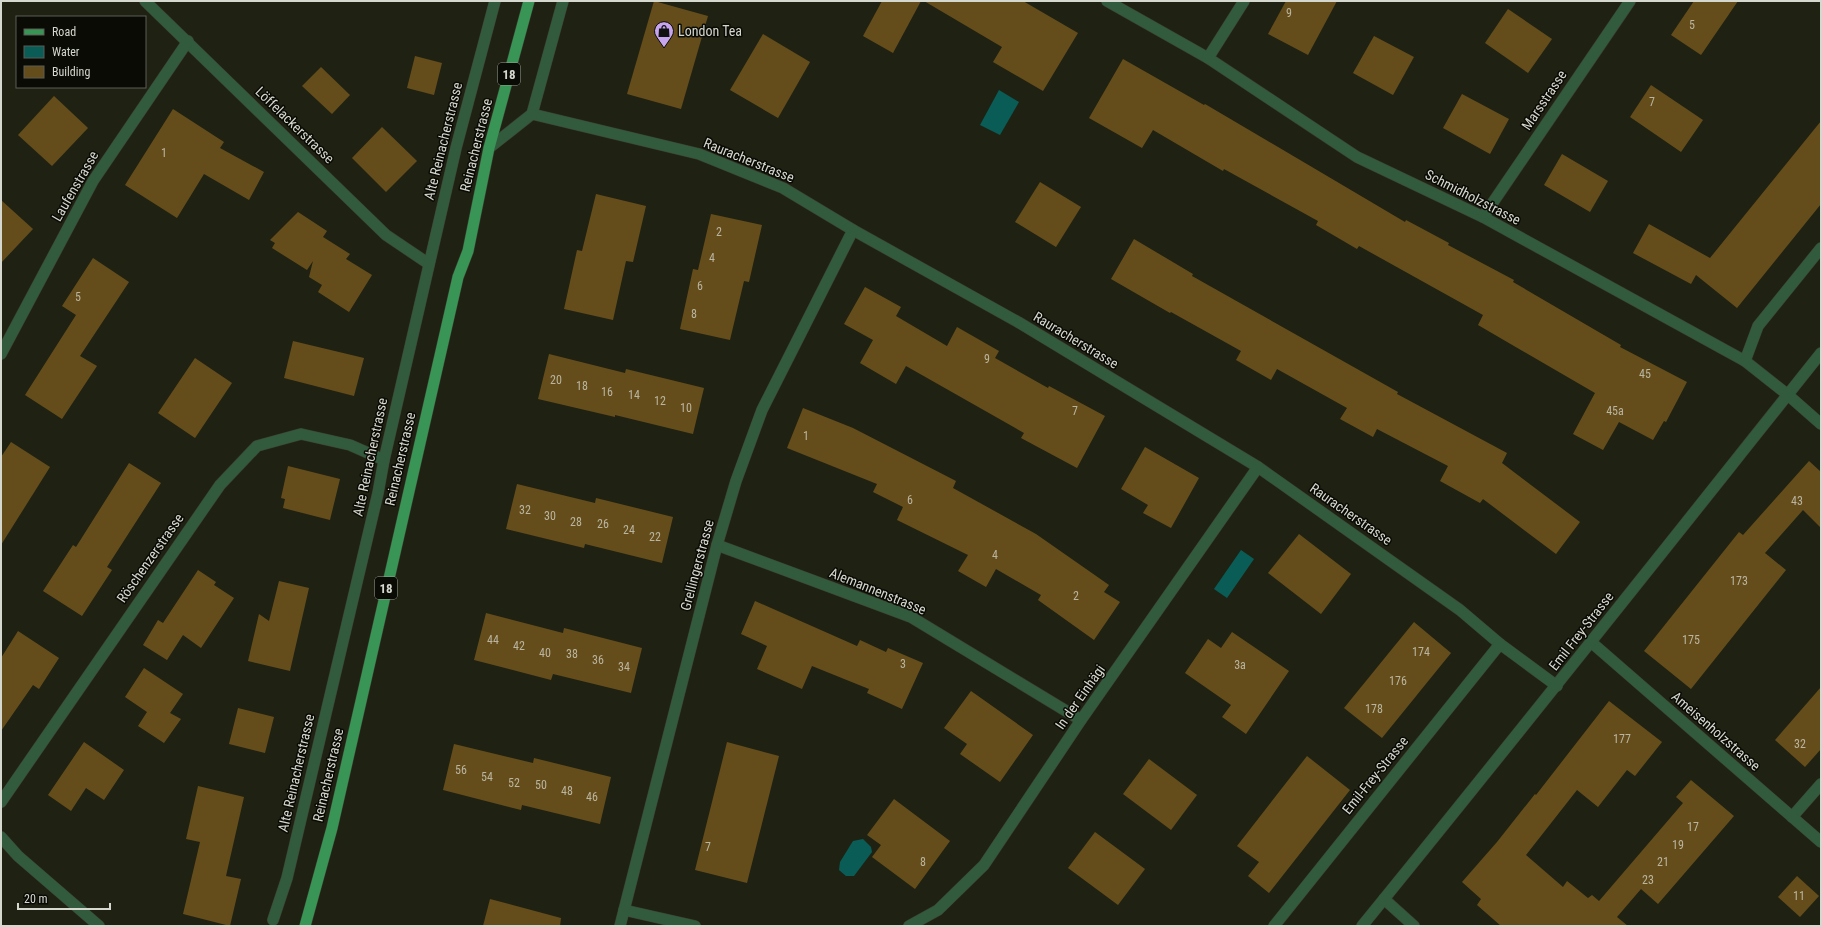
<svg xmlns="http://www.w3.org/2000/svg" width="1822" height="927" viewBox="0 0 1822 927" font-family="'Roboto Condensed',sans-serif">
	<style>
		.water { fill: #095d56 }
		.building { fill: #654d1b }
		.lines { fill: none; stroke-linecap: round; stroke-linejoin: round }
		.service-casing { stroke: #3c3f31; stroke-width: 12 }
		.minor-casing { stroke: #3c3f31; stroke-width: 12 }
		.tertiary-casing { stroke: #3c3f31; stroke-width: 12 }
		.primary-casing { stroke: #3c3f31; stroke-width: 12 }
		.service { stroke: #325b3d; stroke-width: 11 }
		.minor { stroke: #325b3d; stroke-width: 11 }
		.tertiary { stroke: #325b3d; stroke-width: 11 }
		.primary { stroke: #389556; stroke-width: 11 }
		.labels { text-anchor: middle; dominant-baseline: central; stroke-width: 3; stroke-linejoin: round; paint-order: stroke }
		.number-label { font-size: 12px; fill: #b9b5a1 }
		.shield { fill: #0a0b05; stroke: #989a92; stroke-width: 1 }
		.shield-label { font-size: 13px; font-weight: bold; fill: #d5d8ce }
		.poi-label { font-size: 14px; fill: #d5d8ce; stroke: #0a0b05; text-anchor: start }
		.street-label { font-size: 14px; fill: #d5d8ce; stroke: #0a0b05 }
	</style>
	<rect width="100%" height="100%" fill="#1f2213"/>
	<!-- water -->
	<g class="water">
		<path d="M999,90L1019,102L1000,135L980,125Z"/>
		<path d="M1241,550L1254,559L1227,598L1214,589Z"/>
		<path d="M863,839L871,847L872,852L854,876H846L839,870L840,862L853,841Z"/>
	</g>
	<!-- building -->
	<g class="building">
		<path d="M654,1L708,16L681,109L627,94Z"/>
		<path d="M882,1H921L893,53L863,36Z"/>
		<path d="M924,1H1023L1078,33L1043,91L993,62L1002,47Z"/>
		<path d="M1286,1H1337L1308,55L1268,34Z"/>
		<path d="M1694,1H1738L1701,55L1671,35Z"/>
		<path d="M1508,9L1552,39L1528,73L1485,43Z"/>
		<path d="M763,34L810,62L778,118L730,90Z"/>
		<path d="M1374,36L1414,57L1393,95L1353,73Z"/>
		<path d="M415,56L442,63L434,95L407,88Z"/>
		<path d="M1123,59L1204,105L1205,104L1405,222L1406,220L1449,243L1448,245L1514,280L1513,282L1621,345L1620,347L1687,382L1666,422L1664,421L1653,440L1619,422L1603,450L1573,434L1595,393L1478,325L1483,315L1359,246L1357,249L1316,225L1318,221L1224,169L1223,171L1153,130L1142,148L1089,118Z"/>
		<path d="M321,67L350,95L332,114L302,86Z"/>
		<path d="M1651,85L1703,120L1681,152L1630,117Z"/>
		<path d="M1462,94L1509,119L1490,154L1443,128Z"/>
		<path d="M54,96L88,128L52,166L18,135Z"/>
		<path d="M173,109L224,142L220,148L264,172L249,200L204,174L177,218L125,185Z"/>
		<path d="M1821,121V204L1737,308L1696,275L1691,284L1633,253L1649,224L1710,258Z"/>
		<path d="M382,127L417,161L386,192L352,158Z"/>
		<path d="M1562,154L1608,181L1590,212L1544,185Z"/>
		<path d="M1040,182L1081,207L1056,247L1015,222Z"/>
		<path d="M596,194L646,206L633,262L626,261L613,320L564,309L577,250L582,251Z"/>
		<path d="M1,200L33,229L1,263Z"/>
		<path d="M298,212L327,231L323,237L350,254L346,259L372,275L349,312L318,292L322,285L309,277L313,261L307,270L272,248L275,243L270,240Z"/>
		<path d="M711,214L762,225L749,282L744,281L730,340L680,329L693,269L698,270Z"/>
		<path d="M1134,239L1193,274L1192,276L1398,392L1397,394L1507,453L1502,463L1580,522L1556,554L1483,499L1480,503L1440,481L1448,466L1377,429L1373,437L1340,419L1347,408L1277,369L1271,380L1236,360L1241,351L1171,312L1170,313L1111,279Z"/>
		<path d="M93,258L129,282L80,356L97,366L62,419L25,395L76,315L62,306Z"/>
		<path d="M865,287L901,307L896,316L947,346L957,327L999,351L995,358L1048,388L1049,386L1105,416L1077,468L1021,438L1024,433L906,366L896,384L860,363L873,340L844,324Z"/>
		<path d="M293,341L364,358L354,396L284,378Z"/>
		<path d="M549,354L625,373L626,369L704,388L693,434L615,415V417L538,399Z"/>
		<path d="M195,358L232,383L195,438L158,413Z"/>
		<path d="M803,408L853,428L956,481L953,488L1036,534L1109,585L1104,592L1120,602L1094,640L1038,600L1041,595L996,569L986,587L958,571L968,555L897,520L903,507L873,492L877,484L787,448Z"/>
		<path d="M11,442L50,467L1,545V457Z"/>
		<path d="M1145,447L1199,478L1171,528L1143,513L1148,505L1121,489Z"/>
		<path d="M1809,461L1821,472V528L1803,510L1765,553L1786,570L1691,689L1644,651L1739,532L1743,535Z"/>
		<path d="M129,463L161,483L107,567L112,570L82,616L43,591L73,545L76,547Z"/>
		<path d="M288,466L340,479L330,520L283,508L285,499L281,498Z"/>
		<path d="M517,484L595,503L596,498L673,517L662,563L585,544L584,548L506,529Z"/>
		<path d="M1299,534L1351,574L1321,614L1268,573Z"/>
		<path d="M198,570L216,582L214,585L234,598L201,648L183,635L167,660L143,645L158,620L163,623Z"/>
		<path d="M279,581L309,588L290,671L248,661L259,614L269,621Z"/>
		<path d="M755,601L857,646L860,640L886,652L888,648L923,663L902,709L867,693L869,689L812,666L802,689L757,669L767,646L741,634Z"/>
		<path d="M486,613L563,633L564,628L642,648L631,693L553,674L551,680L474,660Z"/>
		<path d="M1414,622L1451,653L1382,738L1344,708Z"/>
		<path d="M18,631L59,658L39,689L33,685L1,731V658Z"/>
		<path d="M1232,632L1289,671L1246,734L1222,717L1231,705L1185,673L1208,639L1221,648Z"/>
		<path d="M144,668L183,694L170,713L181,719L164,743L138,726L147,712L125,697Z"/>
		<path d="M1821,687V749L1805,767L1775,740Z"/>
		<path d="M971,691L1033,735L1000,782L960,754L967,744L944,728Z"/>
		<path d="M1609,701L1662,742L1635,776L1627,770L1598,807L1577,790L1526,855L1563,887L1567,881L1588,898L1592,895L1599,901L1683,803L1676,797L1691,780L1734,816L1658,904L1641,889L1617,917L1628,926H1501L1477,905L1481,899L1462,882L1497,842L1535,794L1536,795Z"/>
		<path d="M238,708L274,717L265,753L229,744Z"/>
		<path d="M84,742L124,770L104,800L86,788L71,811L48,795Z"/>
		<path d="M727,742L779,756L747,883L695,870Z"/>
		<path d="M454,744L533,763L534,758L611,777L600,824L522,805L521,810L443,790Z"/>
		<path d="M1307,756L1350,790L1269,893L1248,876L1259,862L1237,846Z"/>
		<path d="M1149,759L1197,795L1171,830L1123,794Z"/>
		<path d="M198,786L244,797L226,876L241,879L230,926L183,914L200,842L186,839Z"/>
		<path d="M894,799L950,841L915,889L872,857L881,845L867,835Z"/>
		<path d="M1095,832L1145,869L1118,905L1068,868Z"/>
		<path d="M1797,876L1819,896L1800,917L1778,897Z"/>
		<path d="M490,899L561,918L560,926H483Z"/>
	</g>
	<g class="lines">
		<!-- service casing -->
		<g class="service-casing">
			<g id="service">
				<path d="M1745,361L1758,326L1821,248"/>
				<path d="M1792,817L1821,784"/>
			</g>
		</g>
		<!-- minor casing -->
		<g class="minor-casing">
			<g id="minor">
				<path d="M145,1L386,235L429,264"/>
				<path d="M1107,1L1208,58L1357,157L1483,217L1745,361L1788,395L1821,424"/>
				<path d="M1208,58L1244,1"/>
				<path d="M532,114L699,154L783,188L853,230L1018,322L1258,467L1460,610L1500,644L1557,686"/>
				<path d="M489,148L532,114L563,1"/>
				<path d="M1483,217L1630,1"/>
				<path d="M1,354L93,181L188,41"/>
				<path d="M717,545L911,617L1081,720"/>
				<path d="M1591,642L1821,842"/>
				<path d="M1,802L220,485L257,446L301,434L350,445L384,460"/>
				<path d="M1,837L18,856L99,926"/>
				<path d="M1384,899L1414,926"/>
				<path d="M624,910L695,926"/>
				<path d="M273,920L287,878L378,493L384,460L456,148L495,1"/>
				<path d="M620,926L717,545L736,481L762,410L853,230"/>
				<path d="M909,926L938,910L984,865L1081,720L1258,467"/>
				<path d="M1274,926L1500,644"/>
			</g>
		</g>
		<!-- tertiary casing -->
		<g class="tertiary-casing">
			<path id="tertiary" d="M1362,926C1517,736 1668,545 1821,353"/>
		</g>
		<!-- primary casing -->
		<g class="primary-casing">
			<path id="primary" d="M305,926L332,828L458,277L468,251L489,148L529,1"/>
		</g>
		<!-- service -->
		<use href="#service" class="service"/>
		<!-- minor -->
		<use href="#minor" class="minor"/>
		<!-- tertiary -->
		<use href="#tertiary" class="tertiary"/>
		<!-- primary -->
		<use href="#primary" class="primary"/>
	</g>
	<!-- icons -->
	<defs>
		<g id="shop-pin" transform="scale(1)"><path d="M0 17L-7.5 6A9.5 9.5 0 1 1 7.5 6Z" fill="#c8a6ef" stroke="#0a0b05"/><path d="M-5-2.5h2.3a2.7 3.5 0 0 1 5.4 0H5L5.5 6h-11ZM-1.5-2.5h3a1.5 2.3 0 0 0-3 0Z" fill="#111"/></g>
	</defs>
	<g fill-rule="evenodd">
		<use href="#shop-pin" x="664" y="31"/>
	</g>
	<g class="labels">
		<!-- number labels -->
		<g class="number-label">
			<text x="1289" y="13">9</text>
			<text x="1692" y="25">5</text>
			<text x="1652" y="102">7</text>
			<text x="164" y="153">1</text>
			<text x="719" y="232">2</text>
			<text x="712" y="258">4</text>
			<text x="700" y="286">6</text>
			<text x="78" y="297">5</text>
			<text x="694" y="314">8</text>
			<text x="987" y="359">9</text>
			<text x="1645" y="374">45</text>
			<text x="556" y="380">20</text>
			<text x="582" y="386">18</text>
			<text x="607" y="392">16</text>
			<text x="634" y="395">14</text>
			<text x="660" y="401">12</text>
			<text x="686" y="408">10</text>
			<text x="1075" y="411">7</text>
			<text x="1615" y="411">45a</text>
			<text x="806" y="436">1</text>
			<text x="910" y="500">6</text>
			<text x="1797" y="501">43</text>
			<text x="525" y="510">32</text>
			<text x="550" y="516">30</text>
			<text x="576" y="522">28</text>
			<text x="603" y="524">26</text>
			<text x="629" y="530">24</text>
			<text x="655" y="537">22</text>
			<text x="995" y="555">4</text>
			<text x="1739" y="581">173</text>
			<text x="1076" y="596">2</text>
			<text x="493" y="640">44</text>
			<text x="1691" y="640">175</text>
			<text x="519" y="646">42</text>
			<text x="1421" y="652">174</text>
			<text x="545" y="653">40</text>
			<text x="572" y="654">38</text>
			<text x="598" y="660">36</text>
			<text x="903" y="664">3</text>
			<text x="1240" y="665">3a</text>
			<text x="624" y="667">34</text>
			<text x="1398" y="681">176</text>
			<text x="1374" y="709">178</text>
			<text x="1622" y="739">177</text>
			<text x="1800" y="744">32</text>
			<text x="461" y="770">56</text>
			<text x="487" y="777">54</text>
			<text x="514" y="783">52</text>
			<text x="541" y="785">50</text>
			<text x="567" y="791">48</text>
			<text x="592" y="797">46</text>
			<text x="1693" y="827">17</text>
			<text x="1678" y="845">19</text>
			<text x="708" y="847">7</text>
			<text x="923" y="862">8</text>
			<text x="1663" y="862">21</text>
			<text x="1648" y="880">23</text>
			<text x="1799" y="896">11</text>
		</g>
		<!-- shield labels -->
		<g class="shield">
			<rect x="498" y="63" width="22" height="22" rx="3"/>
			<rect x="375" y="577" width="22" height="22" rx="3"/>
		</g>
		<g class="shield-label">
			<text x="509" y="74">18</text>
			<text x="386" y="588">18</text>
		</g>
		<!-- poi labels -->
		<g class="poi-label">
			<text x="678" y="31">London Tea</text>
		</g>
		<!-- street labels -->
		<g class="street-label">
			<text transform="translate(1544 100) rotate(-56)">Marsstrasse</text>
			<text transform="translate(295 125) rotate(44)">Löffelackerstrasse</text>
			<text transform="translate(443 141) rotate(-76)">Alte Reinacherstrasse</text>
			<text transform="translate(476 145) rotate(-76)">Reinacherstrasse</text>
			<text transform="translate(749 160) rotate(22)">Rauracherstrasse</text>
			<text transform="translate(75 186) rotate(-60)">Laufenstrasse</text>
			<text transform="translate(1473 197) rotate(27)">Schmidholzstrasse</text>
			<text transform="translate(1076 340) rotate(31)">Rauracherstrasse</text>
			<text transform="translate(370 457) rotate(-78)">Alte Reinacherstrasse</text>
			<text transform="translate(400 459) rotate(-77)">Reinacherstrasse</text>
			<text transform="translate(1351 514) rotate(35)">Rauracherstrasse</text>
			<text transform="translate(150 558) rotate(-55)">Röschenzerstrasse</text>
			<text transform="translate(697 565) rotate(-75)">Grellingerstrasse</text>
			<text transform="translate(878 591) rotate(22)">Alemannenstrasse</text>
			<text transform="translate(1581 631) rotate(-52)">Emil Frey-Strasse</text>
			<text transform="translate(1080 697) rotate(-55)">In der Einhägi</text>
			<text transform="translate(1716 731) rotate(41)">Ameisenholzstrasse</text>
			<text transform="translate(296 773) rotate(-77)">Alte Reinacherstrasse</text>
			<text transform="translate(328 775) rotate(-77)">Reinacherstrasse</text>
			<text transform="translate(1375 775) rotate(-51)">Emil-Frey-Strasse</text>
		</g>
	</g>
	<!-- border -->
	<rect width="1822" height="927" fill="none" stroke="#d5d8ce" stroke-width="4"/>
	<!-- legend -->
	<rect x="16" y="16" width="130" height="72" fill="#0a0b05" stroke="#5b5d55"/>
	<rect x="24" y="29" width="20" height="6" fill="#389556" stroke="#5b5d55"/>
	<text x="52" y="36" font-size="12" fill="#d5d8ce">Road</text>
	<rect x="24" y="46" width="20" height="12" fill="#095d56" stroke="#5b5d55"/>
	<text x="52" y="56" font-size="12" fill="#d5d8ce">Water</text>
	<rect x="24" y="66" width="20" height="12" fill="#654d1b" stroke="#5b5d55"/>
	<text x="52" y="76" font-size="12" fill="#d5d8ce">Building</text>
	<!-- scale -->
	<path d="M18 903v6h92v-6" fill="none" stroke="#d5d8ce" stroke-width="2"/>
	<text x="24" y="903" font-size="12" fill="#d5d8ce" stroke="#0a0b05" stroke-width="3" paint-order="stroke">20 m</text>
</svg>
